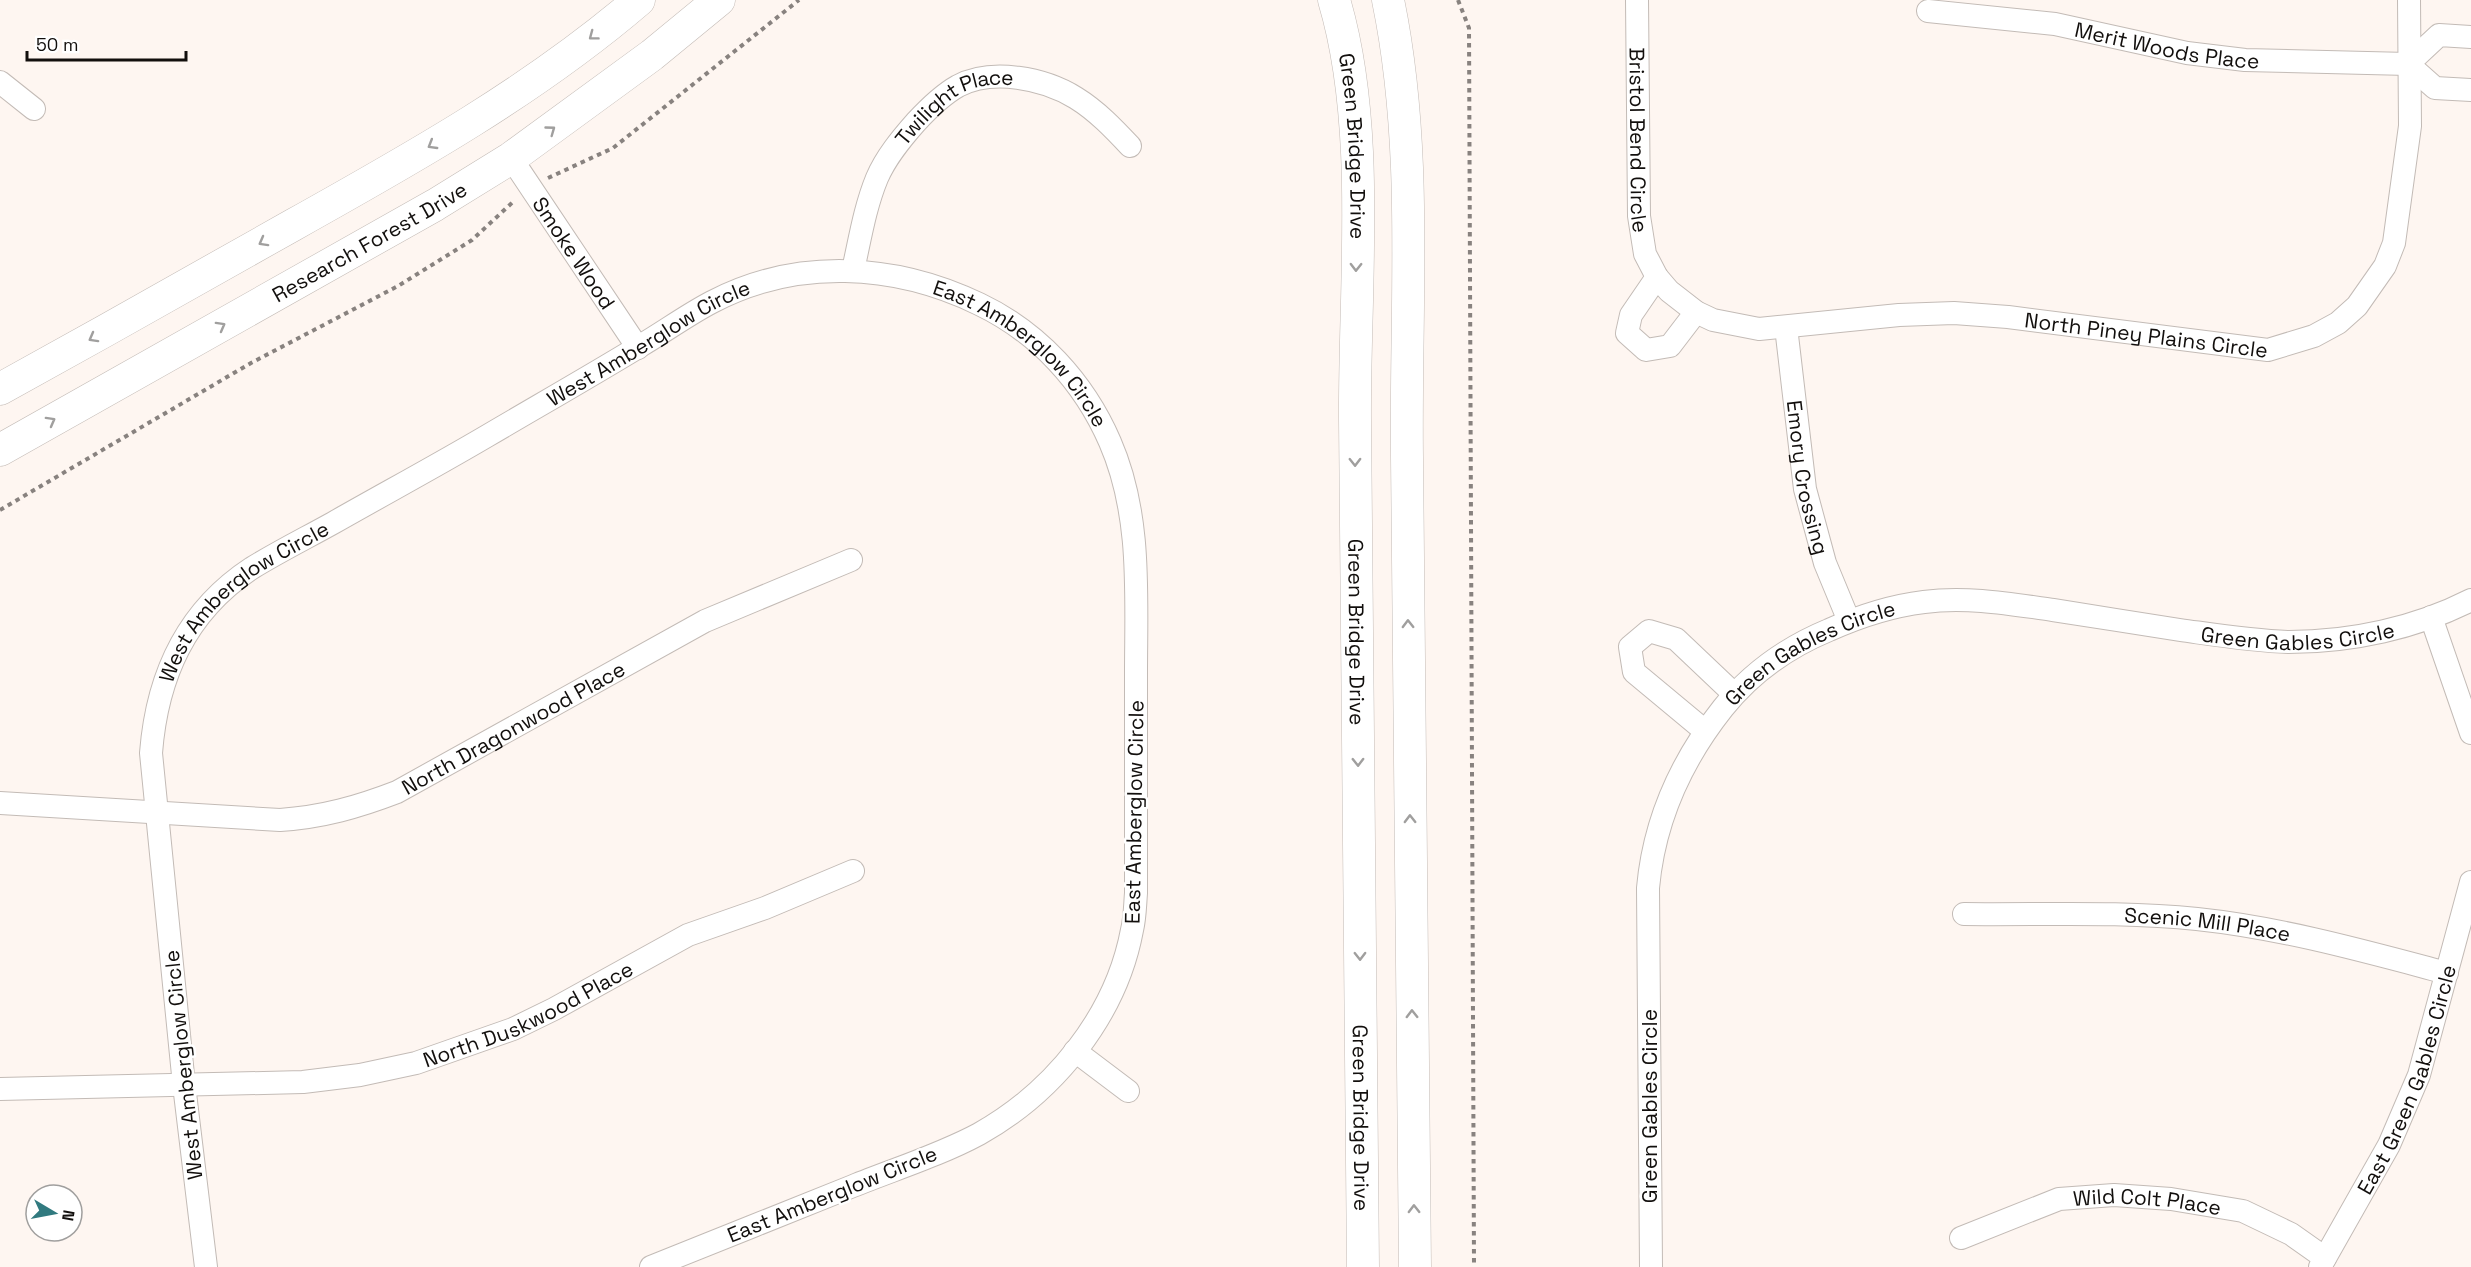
<svg xmlns="http://www.w3.org/2000/svg" width="2471" height="1267" viewBox="0 0 2471 1267" font-family="'Space Grotesk',sans-serif">
	<style>
		.lines { fill: none; stroke-linecap: round; stroke-linejoin: round }
		.minor-casing { stroke: #c3bbb6; stroke-width: 24 }
		.secondary-casing { stroke: #c3bbb6; stroke-width: 33 }
		.path { stroke: #88827f; stroke-width: 4; stroke-dasharray: 4.5 4.5; stroke-linecap: butt }
		.minor { stroke: #fff; stroke-width: 22 }
		.secondary { stroke: #fff; stroke-width: 32 }
		.oneway { stroke: #a09f9e }
		.labels { text-anchor: middle; dominant-baseline: central; stroke-width: 5; stroke-linejoin: round; paint-order: stroke }
		.street-label { font-size: 21px; fill: #120f0d; stroke: #fff }
	</style>
	<rect width="100%" height="100%" fill="#fef6f1"/>
	<g class="lines">
		<!-- minor casing -->
		<g class="minor-casing">
			<g id="minor">
				<path id="s1" d="M1637,0L1639,216L1645,254L1657,277L1669,291L1696,312L1713,320L1759,329L1899,315L1954,313L2008,317L2268,350L2314,336L2338,323L2357,306L2385,266L2394,243L2410,126L2409,0"/>
				<path id="s2" d="M1928,11L2055,24L2187,53L2245,60L2408,64"/>
				<path d="M2408,64L2439,35L2471,37"/>
				<path d="M2408,64L2435,88L2471,90"/>
				<path d="M0,82L34,109"/>
				<path id="s3" d="M511,158L638,348"/>
				<path id="s4" d="M853,270C860,239 865,207 877,178C886,157 901,139 916,122C928,109 942,95 958,86C992,68 1044,78 1076,98C1097,111 1114,129 1130,146"/>
				<path d="M1657,277L1631,315L1627,333L1646,350L1670,346L1696,312"/>
				<path id="s5" d="M1786,327L1805,489L1825,563L1849,621"/>
				<path d="M2431,617L2471,733"/>
				<path d="M1705,731L1634,672L1630,647L1649,631L1676,639L1734,694"/>
				<path id="s6" d="M0,803L280,820C323,817 358,807 397,792L705,621L851,560"/>
				<path id="s7" d="M1964,914C2041,915 2120,911 2197,919C2282,928 2364,951 2447,973"/>
				<path d="M1075,1051L1128,1091"/>
				<path id="s8" d="M0,1089L303,1082L360,1075L416,1063L513,1029L554,1009L688,935L765,908L853,871"/>
				<path id="s9" d="M1961,1238L2059,1199L2114,1195L2171,1199L2243,1211L2291,1234L2325,1258"/>
				<path id="s10" d="M206,1267L184,1085L151,753C157,677 185,612 252,568C278,552 306,538 333,523C384,494 436,466 487,436C538,406 589,377 640,346C664,332 687,315 712,302C796,258 894,263 979,304C1038,332 1084,382 1110,442C1142,515 1136,596 1136,674C1136,747 1136,820 1136,893C1135,905 1135,918 1132,930C1116,1016 1054,1092 979,1134C940,1155 895,1169 853,1186C786,1213 718,1240 651,1267"/>
				<path id="s11" d="M1651,1267L1648,888C1654,821 1681,761 1723,708C1751,673 1788,647 1829,630C1860,616 1891,606 1924,602C1966,596 2011,604 2053,610C2095,617 2138,623 2180,630C2216,635 2252,641 2289,642C2351,642 2416,628 2471,600"/>
				<path id="s12" d="M2320,1267L2389,1145L2419,1075L2471,882"/>
			</g>
		</g>
		<!-- secondary casing -->
		<g class="secondary-casing">
			<g id="secondary">
				<path id="s13" d="M1334,0C1372,127 1354,287 1355,419C1358,702 1360,984 1363,1267"/>
				<path d="M1388,0C1419,150 1405,305 1407,457C1409,727 1412,997 1415,1267"/>
				<path d="M0,389C98,335 196,280 293,225C413,158 534,90 639,0"/>
				<path id="s14" d="M0,450L435,205L511,158L652,55L719,0"/>
			</g>
		</g>
		<!-- path -->
		<g class="path">
			<path d="M1458,0L1469,28L1474,1267"/>
			<path d="M548,178L613,148L799,0"/>
			<path d="M0,510L251,363L398,286L472,240L515,200"/>
		</g>
		<!-- minor -->
		<use href="#minor" class="minor"/>
		<!-- secondary -->
		<use href="#secondary" class="secondary"/>
	</g>
	<!-- one-way arrows -->
	<defs><path id="oneway-chevron" d="M-2-3.5L2.5 0L-2 3.5" fill="none" stroke-width="1.6" stroke-linecap="round" stroke-linejoin="round" transform="scale(1.5)"/></defs>
	<g class="oneway">
		<use href="#oneway-chevron" transform="translate(593 36) rotate(143)"/>
		<use href="#oneway-chevron" transform="translate(551 130) rotate(-36)"/>
		<use href="#oneway-chevron" transform="translate(432 145) rotate(149)"/>
		<use href="#oneway-chevron" transform="translate(263 242) rotate(151)"/>
		<use href="#oneway-chevron" transform="translate(1356 267) rotate(91)"/>
		<use href="#oneway-chevron" transform="translate(221 326) rotate(-29)"/>
		<use href="#oneway-chevron" transform="translate(93 338) rotate(151)"/>
		<use href="#oneway-chevron" transform="translate(51 421) rotate(-29)"/>
		<use href="#oneway-chevron" transform="translate(1355 462) rotate(89)"/>
		<use href="#oneway-chevron" transform="translate(1408 624) rotate(-91)"/>
		<use href="#oneway-chevron" transform="translate(1358 762) rotate(89)"/>
		<use href="#oneway-chevron" transform="translate(1410 819) rotate(-91)"/>
		<use href="#oneway-chevron" transform="translate(1360 956) rotate(89)"/>
		<use href="#oneway-chevron" transform="translate(1412 1014) rotate(-91)"/>
		<use href="#oneway-chevron" transform="translate(1414 1209) rotate(-91)"/>
	</g>
	<g class="labels">
		<!-- street labels -->
		<g class="street-label">
			<text stroke="none"><textPath href="#s2" startOffset="242">Merit Woods Place</textPath></text>
			<text stroke="none"><textPath href="#s4" startOffset="207">Twilight Place</textPath></text>
			<text stroke="none"><textPath href="#s1" startOffset="140">Bristol Bend Circle</textPath></text>
			<text stroke="none"><textPath href="#s13" startOffset="148">Green Bridge Drive</textPath></text>
			<text stroke="none"><textPath href="#s14" startOffset="424">Research Forest Drive</textPath></text>
			<text stroke="none"><textPath href="#s3" startOffset="114">Smoke Wood</textPath></text>
			<text stroke="none"><textPath href="#s1" startOffset="788">North Piney Plains Circle</textPath></text>
			<text stroke="none"><textPath href="#s10" startOffset="1192">West Amberglow Circle</textPath></text>
			<text stroke="none"><textPath href="#s10" startOffset="1608">East Amberglow Circle</textPath></text>
			<text stroke="none"><textPath href="#s5" startOffset="152">Emory Crossing</textPath></text>
			<text stroke="none"><textPath href="#s10" startOffset="706">West Amberglow Circle</textPath></text>
			<text stroke="none"><textPath href="#s11" startOffset="1186">Green Gables Circle</textPath></text>
			<text stroke="none"><textPath href="#s13" startOffset="634">Green Bridge Drive</textPath></text>
			<text stroke="none"><textPath href="#s11" startOffset="682">Green Gables Circle</textPath></text>
			<text stroke="none"><textPath href="#s6" startOffset="534">North Dragonwood Place</textPath></text>
			<text transform="translate(1134 812) rotate(-89)">East Amberglow Circle</text>
			<text stroke="none"><textPath href="#s7" startOffset="244">Scenic Mill Place</textPath></text>
			<text stroke="none"><textPath href="#s8" startOffset="540">North Duskwood Place</textPath></text>
			<text transform="translate(183 1065) rotate(-96)">West Amberglow Circle</text>
			<text stroke="none"><textPath href="#s12" startOffset="208">East Green Gables Circle</textPath></text>
			<text transform="translate(1649 1106) rotate(-90)">Green Gables Circle</text>
			<text stroke="none"><textPath href="#s13" startOffset="1120">Green Bridge Drive</textPath></text>
			<text transform="translate(832 1194) rotate(-22)">East Amberglow Circle</text>
			<text stroke="none"><textPath href="#s9" startOffset="194">Wild Colt Place</textPath></text>
		</g>
	</g>
	<!-- north arrow -->
	<g transform="translate(54 1213) rotate(100)"><circle r="28" fill="#ffffff" stroke="#a09f9e" stroke-width="1.5"/>
	<path d="M0-4.5L10 22L0 15L-10 22Z" fill="#317a7f"/>
	<text y="-9" font-size="16" font-weight="bold" text-anchor="middle" fill="#120f0d">N</text>
	</g>
	<!-- scale -->
	<path d="M27 51v9h159v-9" fill="none" stroke="#120f0d" stroke-width="3"/>
	<text x="36" y="51" font-size="18" fill="#120f0d" stroke="#ffffff" stroke-width="4.5" paint-order="stroke">50 m</text>
</svg>
